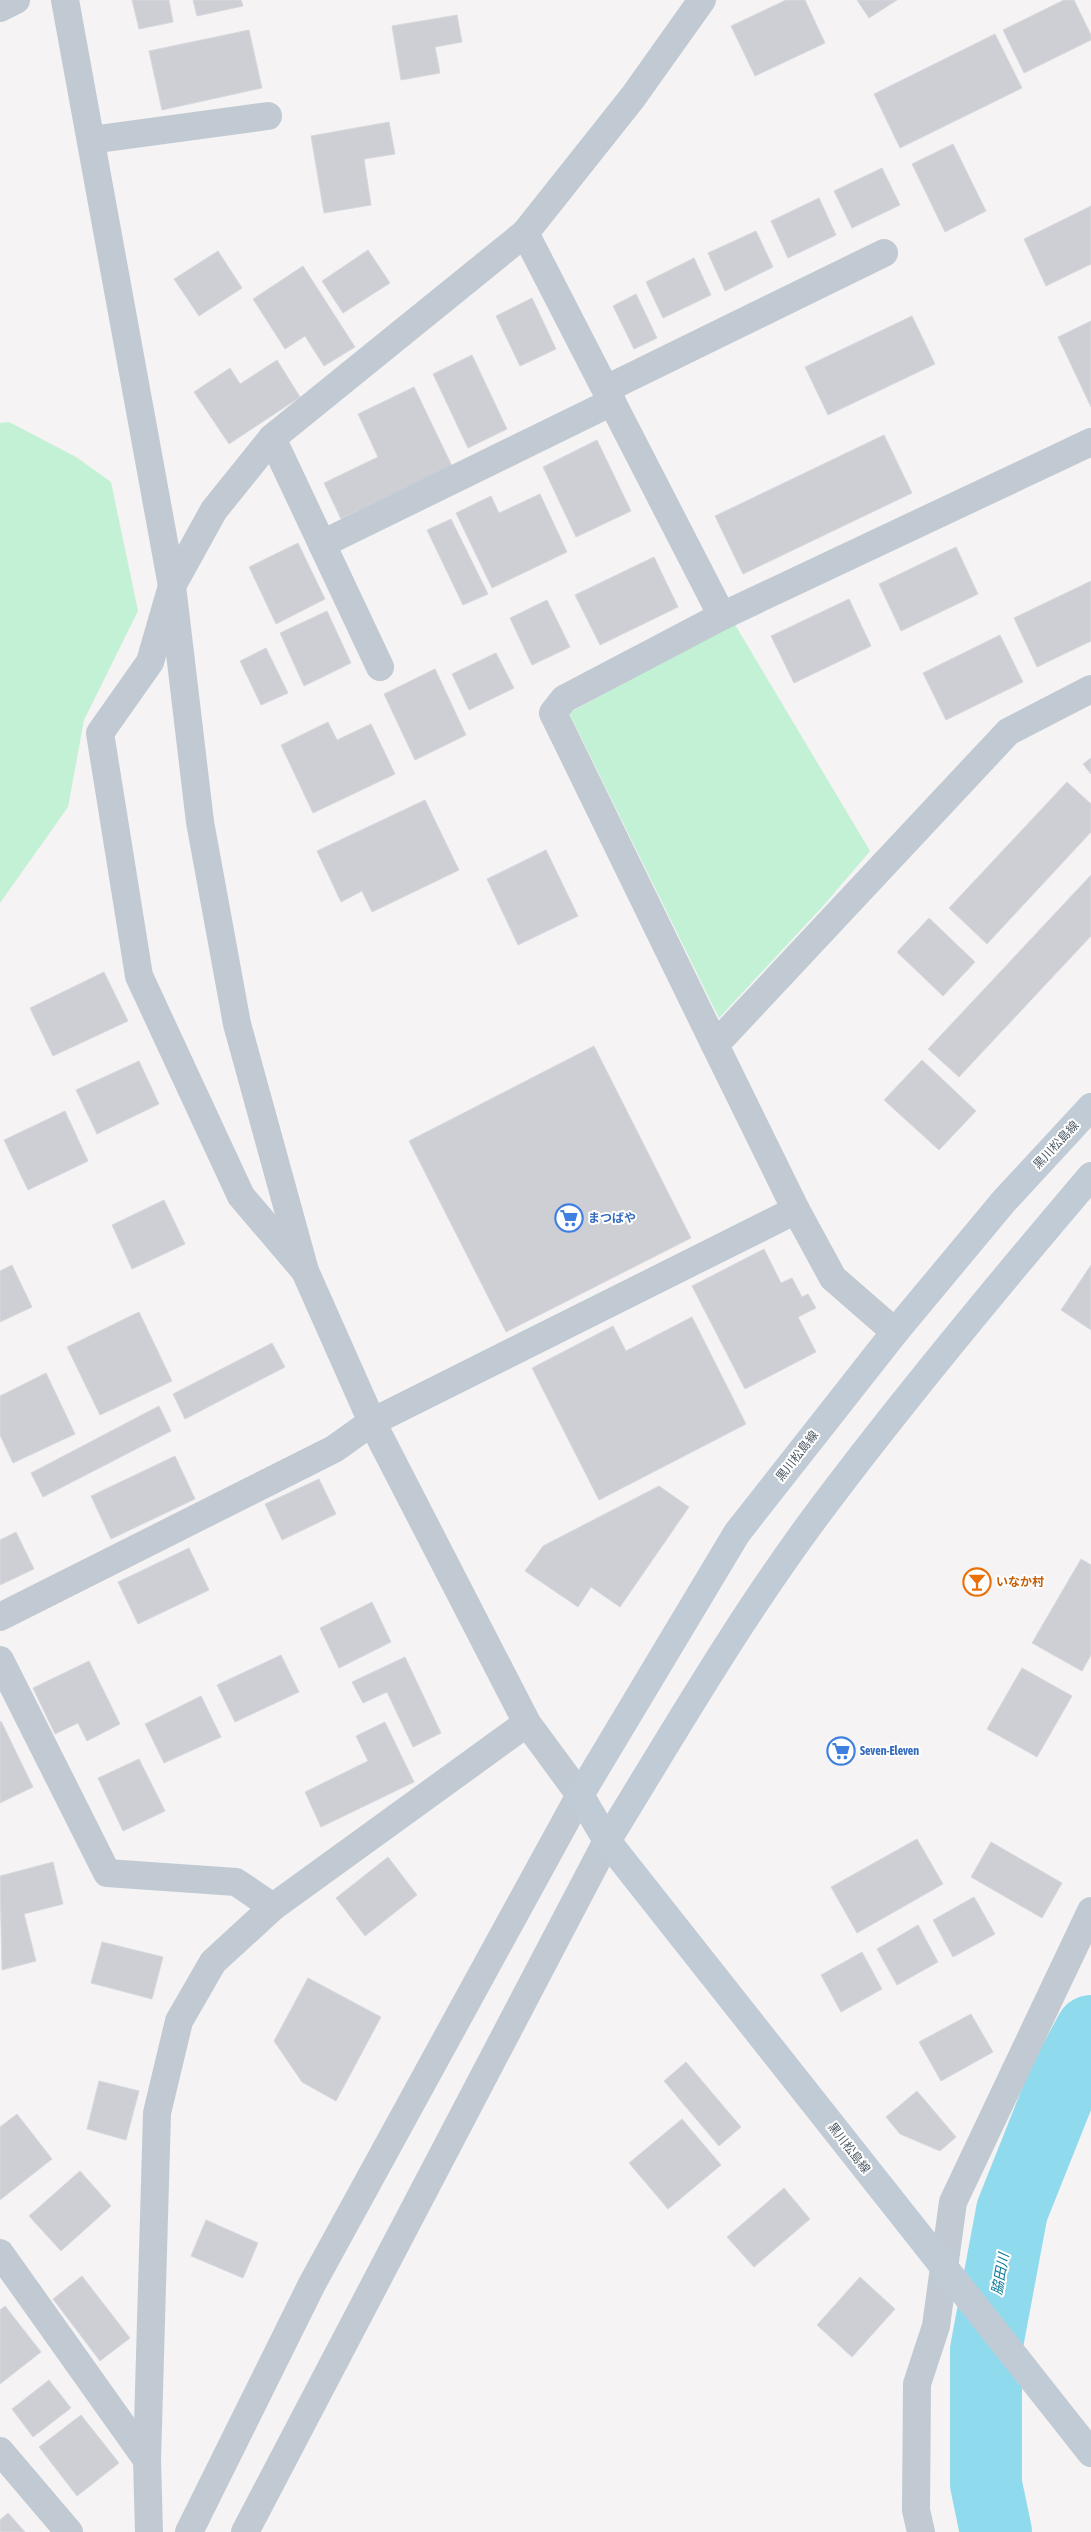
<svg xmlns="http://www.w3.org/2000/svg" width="1091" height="2532" viewBox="0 0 1091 2532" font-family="'Asap Condensed','Noto Sans JP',sans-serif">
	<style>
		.green { fill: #c3f1d5 }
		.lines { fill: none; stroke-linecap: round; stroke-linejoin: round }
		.river { stroke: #90daee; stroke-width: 72 }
		.building { fill: #cdcfd5; stroke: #d7d9de }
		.minor { stroke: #c1cad2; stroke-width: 28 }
		.tertiary { stroke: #c1cad2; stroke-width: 28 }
		.secondary { stroke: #c1cbd6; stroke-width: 28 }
		.labels { text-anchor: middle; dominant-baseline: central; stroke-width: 4; stroke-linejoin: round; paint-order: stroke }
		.street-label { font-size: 12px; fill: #4a5661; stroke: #fff }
		.shop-label { font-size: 12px; font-weight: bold; fill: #366cbe; stroke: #fff; text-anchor: start }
		.food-label { font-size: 12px; font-weight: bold; fill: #c56008; stroke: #fff; text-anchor: start }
		.water-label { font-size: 14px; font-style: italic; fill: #0c7c9b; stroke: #fff }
	</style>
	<rect width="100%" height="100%" fill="#f5f3f3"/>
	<!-- green -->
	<g class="green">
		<path d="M9,422L76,457L111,482L138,611L84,720L68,807L0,903V423Z"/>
		<path d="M734,623L870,851L824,905L719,1018L569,713Z"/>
	</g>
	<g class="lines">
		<!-- river -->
		<path class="river" d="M996,2532L986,2484V2350L1012,2211L1063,2083L1091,2031"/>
	</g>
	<!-- building -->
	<g class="building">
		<path d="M132,0H169L173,22L139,29Z"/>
		<path d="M193,0H241L243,6L197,16Z"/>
		<path d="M786,0H805L825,43L755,76L731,26Z"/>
		<path d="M857,0H897L869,18Z"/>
		<path d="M1064,0H1074L1091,35V40L1024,73L1003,30Z"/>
		<path d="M457,15L462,42L435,47L440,73L401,80L392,26Z"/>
		<path d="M249,30L262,88L162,110L149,51Z"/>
		<path d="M995,34L1022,88L900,148L874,94Z"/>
		<path d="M389,122L395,154L364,159L371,205L324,213L311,136Z"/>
		<path d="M953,144L986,211L945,232L912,164Z"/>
		<path d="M882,168L900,205L852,228L834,191Z"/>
		<path d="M819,198L836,235L788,258L771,221Z"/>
		<path d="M1091,206V264L1046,286L1024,239Z"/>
		<path d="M756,231L773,267L725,291L708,253Z"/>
		<path d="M368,250L390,283L343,313L322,281Z"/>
		<path d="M218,251L242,288L199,316L174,279Z"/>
		<path d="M694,258L711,295L663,318L646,282Z"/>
		<path d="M303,266L355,347L324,366L305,336L285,349L253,299Z"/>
		<path d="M636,294L657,338L634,349L613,306Z"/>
		<path d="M532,298L556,349L520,366L496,316Z"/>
		<path d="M912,316L935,364L828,415L805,367Z"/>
		<path d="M1091,321V407L1058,337Z"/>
		<path d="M472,355L507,429L468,448L433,374Z"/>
		<path d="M277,360L300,397L229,444L194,392L230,368L240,384Z"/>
		<path d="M414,387L452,466L341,519L324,483L378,457L358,414Z"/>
		<path d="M884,435L912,493L743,574L715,516Z"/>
		<path d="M597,440L631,511L576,537L543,467Z"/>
		<path d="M540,494L567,552L492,588L456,513L491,496L499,513Z"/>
		<path d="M451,519L488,594L463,605L427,530Z"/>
		<path d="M298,543L325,599L276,624L249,567Z"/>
		<path d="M956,547L978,594L901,631L879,584Z"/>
		<path d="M654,557L678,607L600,645L575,595Z"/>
		<path d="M1091,581V641L1037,667L1014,618Z"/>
		<path d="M849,599L871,646L794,683L771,636Z"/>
		<path d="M547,600L570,647L532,665L510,618Z"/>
		<path d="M327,611L351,663L304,686L280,633Z"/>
		<path d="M1000,635L1023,682L946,720L923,673Z"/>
		<path d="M266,648L288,693L261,705L240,661Z"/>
		<path d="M496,653L514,688L469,710L452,674Z"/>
		<path d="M435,669L466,735L415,760L384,694Z"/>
		<path d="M328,722L337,740L371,724L395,774L313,813L281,745Z"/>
		<path d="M1091,758V774L1083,764Z"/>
		<path d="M1067,782L1091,804V832L987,944L949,908Z"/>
		<path d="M425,800L459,870L372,912L362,891L341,902L317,851Z"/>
		<path d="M546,850L578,916L518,945L487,879Z"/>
		<path d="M1091,875V936L959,1077L928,1049Z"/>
		<path d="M929,918L975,962L943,996L897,952Z"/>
		<path d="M104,972L128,1021L53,1056L30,1008Z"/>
		<path d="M594,1046L691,1238L506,1332L409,1141Z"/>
		<path d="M922,1060L976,1111L939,1150L884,1100Z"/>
		<path d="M139,1061L159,1104L97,1134L76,1090Z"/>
		<path d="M65,1111L88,1161L28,1190L4,1140Z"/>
		<path d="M164,1200L185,1244L132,1269L112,1225Z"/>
		<path d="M764,1249L781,1283L792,1278L802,1297L808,1294L816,1308L798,1317L816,1352L745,1389L692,1286Z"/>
		<path d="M12,1265L32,1307L0,1322V1271Z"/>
		<path d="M1091,1265V1330L1061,1310Z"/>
		<path d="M139,1312L172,1381L100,1415L67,1347Z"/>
		<path d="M692,1317L746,1424L599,1500L532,1368L613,1326L626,1351Z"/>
		<path d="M272,1343L285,1367L185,1419L173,1394Z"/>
		<path d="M46,1373L75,1434L13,1463L0,1435V1396Z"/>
		<path d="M159,1406L171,1431L43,1497L31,1473Z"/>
		<path d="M175,1456L195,1499L111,1539L91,1496Z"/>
		<path d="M319,1479L336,1514L282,1540L265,1504Z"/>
		<path d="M659,1486L689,1507L620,1607L591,1587L578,1607L525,1571L543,1546Z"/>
		<path d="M16,1532L34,1569L0,1585V1540Z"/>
		<path d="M189,1548L209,1590L138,1624L118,1582Z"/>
		<path d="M1081,1559L1091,1565V1655L1082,1671L1032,1643Z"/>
		<path d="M372,1602L391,1642L339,1668L320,1628Z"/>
		<path d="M281,1655L299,1692L235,1722L217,1685Z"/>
		<path d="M405,1657L441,1733L413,1747L387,1692L363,1703L352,1682Z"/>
		<path d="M89,1661L120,1724L87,1741L78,1723L55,1734L33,1688Z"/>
		<path d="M1022,1668L1072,1696L1037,1757L987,1729Z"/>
		<path d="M201,1696L221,1737L164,1763L145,1724Z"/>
		<path d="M1,1721L33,1787L0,1803V1722Z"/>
		<path d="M385,1722L414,1782L321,1827L305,1792L368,1761L356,1736Z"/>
		<path d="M139,1759L165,1811L123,1831L98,1778Z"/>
		<path d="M917,1839L943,1884L857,1933L831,1887Z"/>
		<path d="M991,1842L1062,1883L1042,1918L971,1877Z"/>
		<path d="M388,1857L417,1895L365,1936L336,1898Z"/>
		<path d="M53,1862L63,1904L24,1914L36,1961L2,1970L0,1876Z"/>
		<path d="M974,1897L995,1934L953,1957L933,1920Z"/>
		<path d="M918,1925L938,1962L897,1985L877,1949Z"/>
		<path d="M102,1942L163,1957L152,1999L91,1983Z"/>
		<path d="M862,1952L882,1989L841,2012L821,1975Z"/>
		<path d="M308,1978L381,2017L336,2101L302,2082L274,2041Z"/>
		<path d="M971,2014L993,2052L941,2081L919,2042Z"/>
		<path d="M686,2062L741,2127L719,2146L664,2081Z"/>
		<path d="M99,2081L139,2091L126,2140L87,2129Z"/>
		<path d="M917,2091L956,2137L940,2151L900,2134L886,2117Z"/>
		<path d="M17,2114L52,2159L0,2200V2127Z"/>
		<path d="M682,2119L721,2165L668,2209L629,2163Z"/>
		<path d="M80,2171L111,2206L61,2251L29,2216Z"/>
		<path d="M784,2188L810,2219L754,2267L727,2237Z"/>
		<path d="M206,2220L258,2243L243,2278L191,2256Z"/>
		<path d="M82,2276L130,2338L100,2361L53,2299Z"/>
		<path d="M860,2277L895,2309L852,2357L817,2325Z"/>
		<path d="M5,2306L41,2352L0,2384V2310Z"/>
		<path d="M49,2380L71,2408L33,2437L12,2409Z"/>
		<path d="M81,2415L119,2463L77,2496L39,2447Z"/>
		<path d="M8,2513L25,2532H0V2520Z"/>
	</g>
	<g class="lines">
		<!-- minor -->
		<g class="minor">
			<path d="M91,140L268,116"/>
			<path d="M525,233L722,616"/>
			<path d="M606,389L884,253"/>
			<path d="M272,438L380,667"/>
			<path d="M322,544L612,402"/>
			<path d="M715,1045L553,713L564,699L722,616L1091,442"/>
			<path d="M796,1210L715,1045L1008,732L1091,689"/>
			<path d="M305,1271L241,1196L139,976L100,733L150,662L172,586L214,510L272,438L525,233L633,97L702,0"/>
			<path d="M0,1617L334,1449L372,1422L796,1210L833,1278L895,1332"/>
			<path d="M0,1660L107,1873L236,1882L273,1907"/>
			<path d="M0,2253L147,2460"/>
			<path d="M0,2451L69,2532"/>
			<path d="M149,2532L147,2460L157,2113L179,2021L213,1962L273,1907L527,1723"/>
			<path d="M921,2532L916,2510L917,2384L936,2326L953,2202L1091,1911"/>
		</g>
		<!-- tertiary -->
		<g class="tertiary">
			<path d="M65,0L172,586L200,822L237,1024L305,1271L372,1422L527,1723L580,1795L312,2284L189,2532"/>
			<path d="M0,8L16,0"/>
			<path d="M245,2532L607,1841"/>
		</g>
		<!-- secondary -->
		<g class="secondary">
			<path d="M1091,1107L1004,1201L895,1332L737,1533L580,1795L607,1841L1091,2453"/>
			<path d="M607,1841C677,1727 744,1611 825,1504C910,1391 1000,1283 1091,1176"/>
		</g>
	</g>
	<!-- icons -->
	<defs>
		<g id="supermarket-ring" transform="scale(1.4375)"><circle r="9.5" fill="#fff" stroke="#3f7fe0" stroke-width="1.5"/><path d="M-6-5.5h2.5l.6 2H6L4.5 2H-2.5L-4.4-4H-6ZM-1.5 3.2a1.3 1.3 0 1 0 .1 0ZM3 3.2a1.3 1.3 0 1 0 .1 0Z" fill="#3f7fe0"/></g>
		<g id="bar-ring" transform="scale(1.4375)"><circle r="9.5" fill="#fff" stroke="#e8710a" stroke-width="1.5"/><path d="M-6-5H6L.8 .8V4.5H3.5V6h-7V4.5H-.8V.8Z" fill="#e8710a"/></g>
	</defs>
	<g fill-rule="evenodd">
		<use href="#supermarket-ring" x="569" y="1218"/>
		<use href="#bar-ring" x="977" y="1582"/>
		<use href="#supermarket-ring" x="841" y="1751"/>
	</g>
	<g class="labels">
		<!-- street labels -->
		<g class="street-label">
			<text transform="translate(1056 1145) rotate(-47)">黒川松島線</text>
			<text transform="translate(797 1456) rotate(-52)">黒川松島線</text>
			<text transform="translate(849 2148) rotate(52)">黒川松島線</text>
		</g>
		<!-- shop labels -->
		<g class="shop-label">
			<text x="588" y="1218">まつばや</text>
			<text x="860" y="1751">Seven-Eleven</text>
		</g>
		<!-- food labels -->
		<g class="food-label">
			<text x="996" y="1582">いなか村</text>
		</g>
		<!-- water labels -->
		<g class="water-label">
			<text transform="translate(1000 2274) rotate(-80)">脇田川</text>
		</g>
	</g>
</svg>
